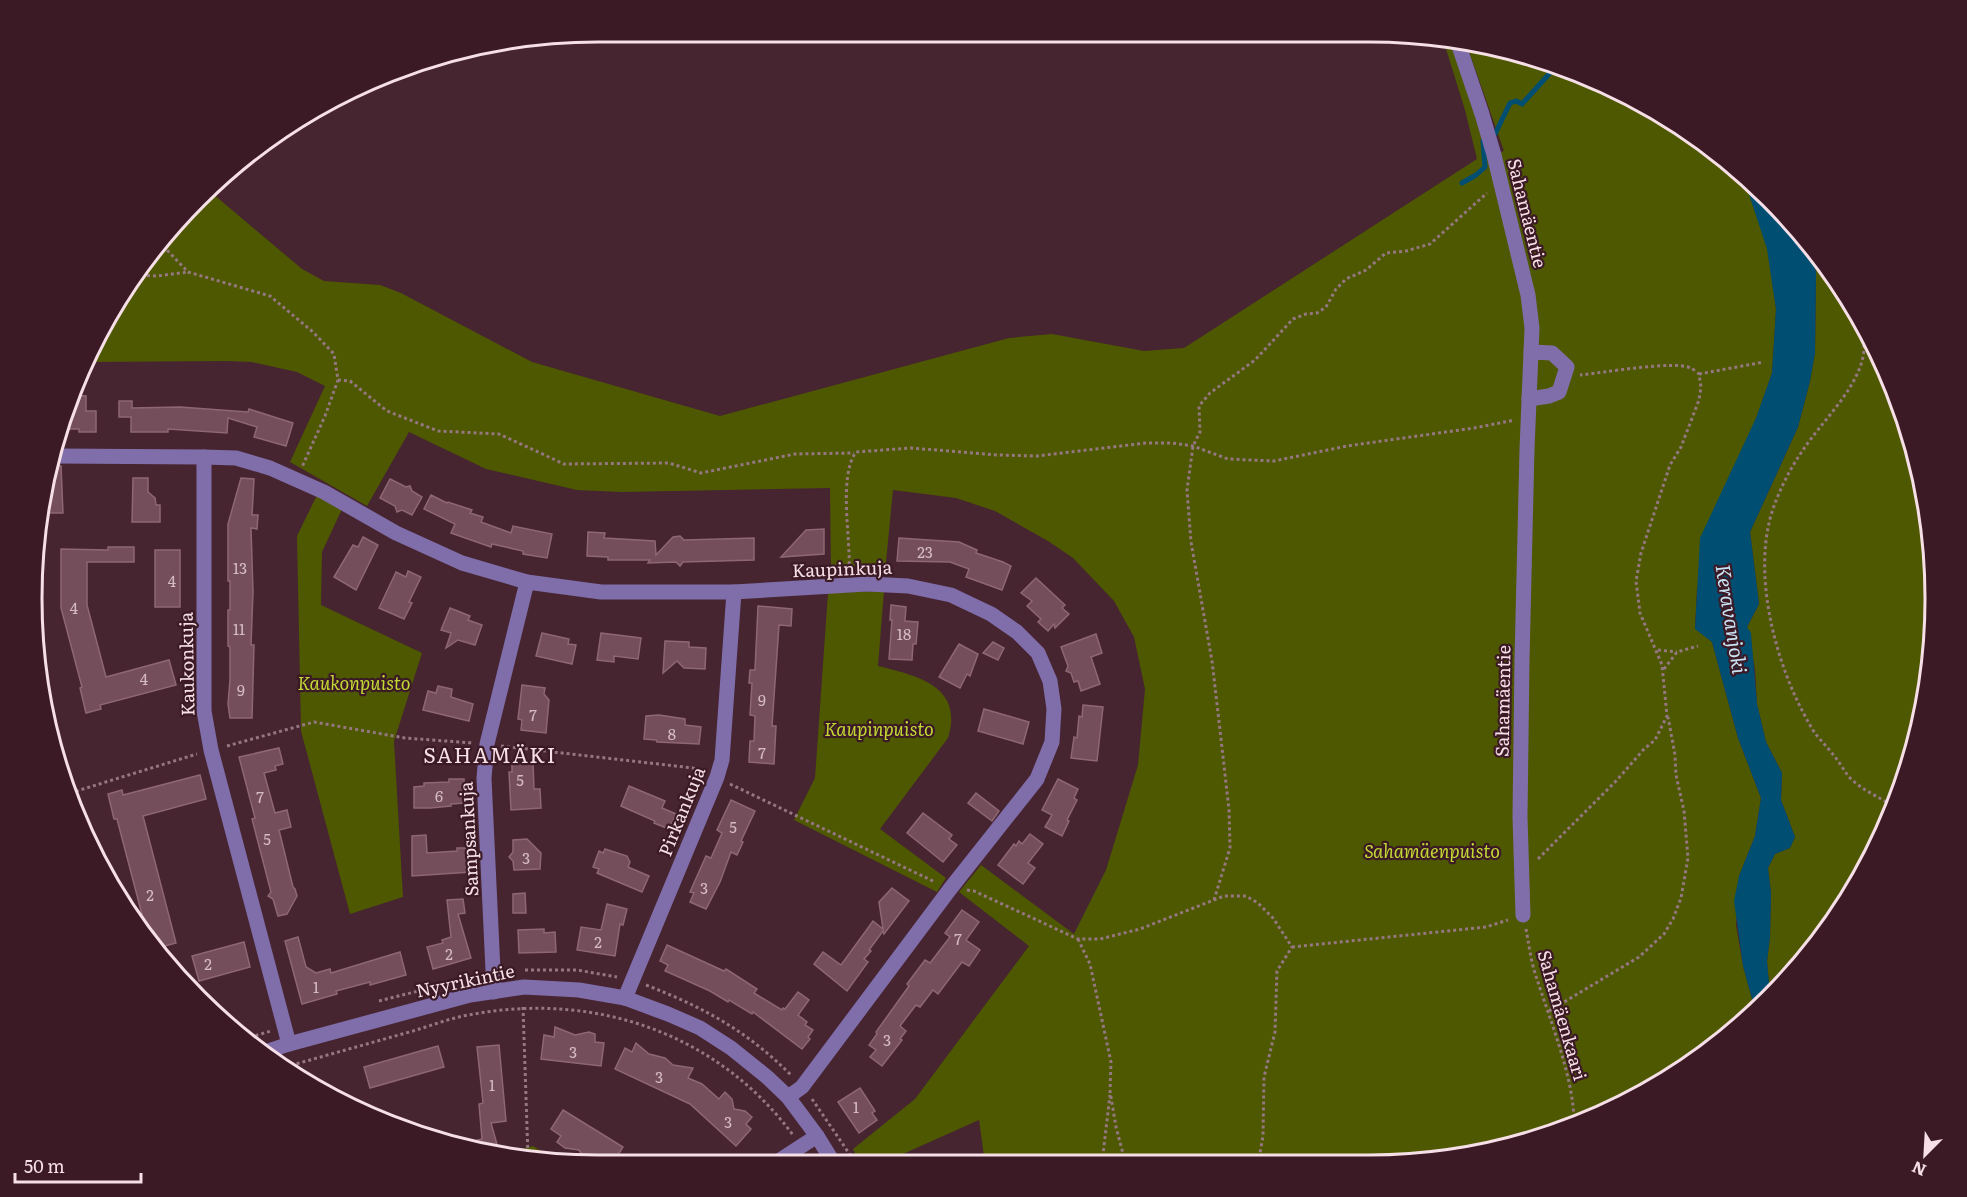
<svg xmlns="http://www.w3.org/2000/svg" width="1967" height="1197" viewBox="0 0 1967 1197" font-family="Literata,serif">
	<style>
		.green { fill: #4e5800 }
		.water { fill: #004e72 }
		.lines { fill: none; stroke-linecap: round; stroke-linejoin: round }
		.stream { stroke: #004e72; stroke-width: 5 }
		.building { fill: #744e5b; stroke: #8f6774; stroke-width: 1.5 }
		.path { stroke: #947781; stroke-width: 3; stroke-dasharray: 3 3; stroke-linecap: butt }
		.minor { stroke: #806eab; stroke-width: 15 }
		.labels { text-anchor: middle; dominant-baseline: central; stroke-width: 4.5; stroke-linejoin: round; paint-order: stroke }
		.number-label { font-size: 15px; fill: #d6bbc3 }
		.street-label { font-size: 18px; fill: #f6dfe6; stroke: #3b1a26 }
		.park-label { font-size: 18px; font-style: italic; fill: #c2d835; stroke: #3b1a26 }
		.water-label { font-size: 20px; font-style: italic; fill: #cae3f4; stroke: #3b1a26 }
		.quarter-label { font-size: 21px; letter-spacing: 1.5px; fill: #f6dfe6; stroke: #3b1a26 }
		.rim { fill: none; stroke: #f6dfe6; stroke-width: 3 }
	</style>
	<rect width="100%" height="100%" fill="#462430"/>
	<!-- green -->
	<g class="green">
		<path d="M1442,36L1452,39L1489,156L1504,151L1466,43L1585,75L1713,148L1743,176L1767,246L1776,309L1772,373L1697,589L1695,628L1712,642L1738,738L1761,798L1755,836L1739,876L1736,925L1743,966L1754,1006L1743,1025L1652,1090L1516,1146L1406,1164L985,1163L979,1120L885,1162H859L853,1149L915,1099L1029,946L959,892L981,865L1074,934L1106,870L1138,765L1145,689L1134,637L1114,601L1073,558L1048,541L995,511L956,498L893,490L885,572L831,573L830,488L622,492L577,490L486,469L409,432L367,506L290,462L325,386L297,372L252,362L227,361L88,362L127,283L212,193L302,269L324,281L380,285L401,293L532,362L720,416L1009,338L1052,334L1144,351L1184,348L1477,159L1465,110Z"/>
		<path d="M1807,241L1859,315L1905,416L1931,524L1934,635L1916,745L1877,849L1819,943L1770,995L1767,961L1770,937L1771,893L1768,868L1775,854L1790,848L1795,837L1781,800L1782,773L1766,742L1757,704L1755,669L1747,627L1759,604L1750,532L1798,427L1810,381L1815,353L1816,272Z"/>
		<path d="M318,493L342,509L322,552L321,605L422,653L394,741L403,897L350,914L301,731L297,536Z"/>
		<path d="M884,591L878,666C918,676 964,686 948,738L880,829L946,878L937,892L794,820L815,778L828,593Z"/>
		<path d="M533,1146L558,1161H525L502,1155Z"/>
	</g>
	<!-- water -->
	<path class="water" d="M1743,176L1795,224L1807,241L1816,272L1815,353L1810,381L1798,427L1750,532L1759,604L1747,627L1751,633L1757,704L1766,742L1782,773L1781,800L1795,837L1790,848L1775,854L1768,868L1771,893L1770,937L1767,961L1770,995L1743,1024L1754,1006L1743,966L1734,901L1739,876L1755,836L1761,798L1738,738L1712,642L1695,629L1700,538L1756,418L1772,373L1776,309L1767,249Z"/>
	<g class="lines">
		<!-- stream -->
		<g class="stream">
			<path d="M1495,134L1510,103L1516,101L1522,104L1550,73L1560,68"/>
			<path d="M1462,183L1476,175L1485,167L1483,141"/>
		</g>
	</g>
	<!-- building -->
	<g class="building">
		<path d="M72,395L86,396V411H96V432H79V429H65V409Z"/>
		<path d="M119,401H132V408L180,407L248,412L249,409L293,423L286,446L254,437L257,427L228,418L227,433L168,429V432H131V417H119Z"/>
		<path d="M53,465L61,466L63,513H46Z"/>
		<path d="M133,478H148V492L155,498L156,505H160V522H132Z"/>
		<path d="M241,478L254,479L252,515H258L257,529L251,528L253,592L251,645H254L252,718H230L228,704L230,680V647L228,646V610H230V581H228V524Z"/>
		<path d="M390,479L406,487L410,486L412,491L422,497L412,515L402,510L397,512L395,506L380,498Z"/>
		<path d="M431,495L447,503L448,502L472,510L470,513L483,517L481,522L511,533L513,526L552,534L547,558L523,554V551L492,544L491,547L451,533L455,524L424,509Z"/>
		<path d="M824,529V554L781,557L806,530Z"/>
		<path d="M588,532L605,533L604,538L655,541L656,555L673,537L680,536L684,540L754,538V560L683,562L680,566L676,562L648,563L650,560H608V557L587,556Z"/>
		<path d="M363,537L378,545L356,590L334,577L353,545L358,547Z"/>
		<path d="M899,538L959,542L977,550L976,553L1003,562L1011,566L1002,590L966,577L969,569L950,562L897,561Z"/>
		<path d="M108,547H134V562H87V605L106,677L169,660L176,685L100,705L101,709L86,713L80,688L82,687L61,608V549L108,550Z"/>
		<rect x="155" y="550" width="25" height="57"/>
		<path d="M408,571L421,577L409,602L412,603L404,619L379,608L396,572L406,577Z"/>
		<path d="M1036,578L1065,605L1062,608L1069,614L1055,628L1054,624L1048,631L1038,622L1041,619L1027,606L1032,601L1021,593Z"/>
		<path d="M891,605L906,607L905,621L918,622L916,644H913L912,660L889,659L892,620H890Z"/>
		<path d="M758,606L792,609L791,626L779,625L772,726H776L774,764L749,762L750,741H754L755,716L750,715L752,683H749L750,670H755Z"/>
		<path d="M450,608L470,616L468,620L482,625L475,645L458,640L446,648L451,633L441,630Z"/>
		<path d="M542,633L569,639L568,644L576,645L572,664L536,656Z"/>
		<path d="M601,633L641,638L638,659L614,656V662L597,660Z"/>
		<path d="M1096,634L1102,653L1091,657L1100,684L1081,691L1078,681L1074,682L1071,673L1066,671L1068,666L1061,647Z"/>
		<path d="M665,641L689,642V647L706,648L705,669L684,668L677,661L663,673Z"/>
		<path d="M993,642L1004,648L998,660L983,653Z"/>
		<path d="M959,644L978,654L970,676L967,674L960,688L939,677Z"/>
		<path d="M522,685L545,688L544,694L549,700L546,733L521,730L522,720L518,719Z"/>
		<path d="M438,686L452,689L451,697L473,704L469,721L423,710L428,691L436,693Z"/>
		<path d="M1083,705L1103,707L1097,761L1071,758L1074,737L1077,738L1079,716L1082,717Z"/>
		<path d="M984,709L1029,722L1023,744L978,731Z"/>
		<path d="M659,715L685,719V725L701,727L699,744L657,742L656,740L644,739L646,716Z"/>
		<path d="M279,748L283,764L275,766L276,770L264,773L275,813L287,810L291,827L279,830L293,887L295,889L297,896L287,914L278,916L273,899L268,896L271,892L252,819L255,818L239,757Z"/>
		<path d="M533,762L534,789H540L541,808L511,810L509,772H512V763Z"/>
		<path d="M200,775L206,799L143,816L176,943L154,949L150,945L117,819H114L108,794L122,790L123,795Z"/>
		<path d="M449,779H464L465,803L451,804V806L430,808H414V787L424,786V783L449,782Z"/>
		<path d="M1058,779L1078,789L1074,798L1077,800L1067,820L1069,821L1062,836L1045,827L1052,815L1042,810Z"/>
		<path d="M629,786L665,801L662,808L676,814L669,829L654,823L655,821L621,806Z"/>
		<path d="M976,793L999,811L992,821L968,803Z"/>
		<path d="M731,800L755,811L741,841L743,842L737,855L731,852L720,882L706,909L690,902L694,893L690,892L706,856L711,858L722,833L717,830Z"/>
		<path d="M923,813L952,835L949,839L957,845L943,862L907,833Z"/>
		<path d="M1030,834L1043,844L1028,863L1035,868L1023,884L998,865L1014,844L1016,846L1019,841L1022,844Z"/>
		<path d="M426,835L427,853L457,851V848H470L471,872L412,876V836Z"/>
		<path d="M527,839L541,853L540,869L514,870L513,861L509,857L513,852V840Z"/>
		<path d="M605,849L627,856L630,862L628,867L649,876L642,892L597,873L599,869L593,867L599,851L603,853Z"/>
		<path d="M892,888L909,901L884,934L883,931L869,950L871,951L864,959L868,962L847,991L814,964L823,952L841,965L873,921L883,929L879,902Z"/>
		<path d="M525,893L526,913H513V894Z"/>
		<path d="M463,899L465,913L458,914L471,958L433,969L427,947L443,943L442,940L451,937L447,900Z"/>
		<path d="M607,904L627,909L623,925L620,924L615,956L577,950L581,927L601,930Z"/>
		<path d="M962,910L979,922L966,940L980,950L969,966L962,962L938,994L933,990L920,1007L916,1005L900,1026L906,1031L900,1039L902,1040L882,1066L870,1057L876,1050L869,1045L877,1034L876,1032L909,986L907,984L925,960L930,963L950,937L945,933Z"/>
		<path d="M544,929V933L555,932L556,952L519,953L518,930Z"/>
		<path d="M298,937L306,967L316,973L330,969L331,973L400,952L406,975L370,985V982L336,991L337,994L302,1004L285,941Z"/>
		<path d="M244,942L250,967L199,981L192,956Z"/>
		<path d="M667,945L724,971L726,969L757,989L754,993L782,1010L783,1008L785,1009L798,992L809,1000L798,1015L807,1022L805,1025L813,1030L808,1037L810,1039L802,1049L753,1012L752,1014L729,1000L728,1002L710,991L665,971L668,965L660,961Z"/>
		<path d="M555,1027L575,1035L589,1032L595,1034V1042L604,1043L601,1066L541,1059L544,1035L554,1037Z"/>
		<path d="M636,1043L649,1054L665,1058L673,1065L693,1068L688,1078L702,1084L719,1099L725,1092L732,1099L734,1109L745,1111L752,1117L746,1124L751,1129L736,1146L690,1104L615,1069L625,1048L632,1052Z"/>
		<path d="M499,1045L506,1121L491,1123L498,1148L487,1151L462,1144L482,1139L479,1104L483,1103L477,1047Z"/>
		<path d="M438,1046L444,1067L370,1088L364,1067Z"/>
		<path d="M860,1088L875,1111L872,1113L877,1120L859,1133L838,1102Z"/>
		<path d="M563,1110L623,1147L614,1161H586L579,1150L565,1148L557,1142L561,1136L551,1129Z"/>
	</g>
	<g class="lines">
		<!-- path -->
		<g class="path">
			<path d="M163,246L188,272L270,296L313,332L334,354L338,380L325,416L302,467"/>
			<path d="M135,275L157,276L188,272"/>
			<path d="M1856,310C1859,323 1865,337 1864,350C1861,386 1822,421 1803,450C1791,467 1781,487 1774,506C1750,572 1776,667 1810,725C1816,737 1827,746 1835,757C1841,764 1845,773 1851,779C1864,791 1879,797 1893,806"/>
			<path d="M1699,374L1764,362"/>
			<path d="M338,380L350,381L387,411L438,431L499,434L564,464L669,463L701,473L795,454L854,453"/>
			<path d="M849,570C851,539 838,477 856,452L911,448L998,455L1037,456L1146,443H1172L1193,446L1228,459L1274,461L1347,446L1474,428L1515,420"/>
			<path d="M1658,650L1677,652"/>
			<path d="M1664,669L1677,652L1698,646"/>
			<path d="M53,731L72,799"/>
			<path d="M227,746L314,722L405,738L473,743"/>
			<path d="M501,746L693,768L702,772"/>
			<path d="M730,784L935,882"/>
			<path d="M70,793L197,754"/>
			<path d="M1538,859L1617,780L1644,749L1655,740L1667,716L1662,665L1640,613L1636,581L1641,553L1670,465L1681,447L1699,400L1701,387L1699,374C1697,372 1693,369 1691,368C1674,360 1602,373 1580,375"/>
			<path d="M967,890L974,891L1078,939H1100L1140,929L1224,896H1246L1258,903L1273,918L1292,947"/>
			<path d="M1214,900L1230,848L1229,810L1220,730L1212,661L1191,542L1187,490L1193,446L1200,432L1199,406L1210,393L1255,360L1293,319L1306,314L1317,313L1326,307L1336,289L1346,279L1366,270L1386,253L1406,251L1430,244L1487,193"/>
			<path d="M1526,929C1529,945 1531,963 1537,979C1550,1020 1574,1079 1574,1122"/>
			<path d="M1078,939L1090,964L1111,1062L1110,1091L1116,1127L1122,1150L1128,1163"/>
			<path d="M1292,947L1486,927L1508,920"/>
			<path d="M525,970H577L617,977"/>
			<path d="M646,985C705,1008 747,1031 792,1076"/>
			<path d="M379,1001L477,976"/>
			<path d="M523,1007L528,1157L530,1161"/>
			<path d="M1549,1011L1639,957L1664,934L1673,919L1681,898L1688,858L1684,811L1676,775L1675,755L1668,717"/>
			<path d="M244,1039L271,1031"/>
			<path d="M285,1067C328,1055 370,1043 413,1031C433,1025 453,1017 474,1014C597,992 718,1034 793,1135"/>
			<path d="M812,1099L855,1162"/>
			<path d="M1102,1163L1110,1095"/>
			<path d="M1258,1164L1263,1136L1264,1077L1275,1032L1277,971L1292,947"/>
		</g>
		<!-- minor -->
		<g class="minor">
			<path d="M1457,40L1482,114L1494,155L1528,295L1532,328L1527,449L1522,660L1520,817L1523,915"/>
			<path d="M1529,399L1549,396L1559,392L1567,367L1552,353L1531,352"/>
			<path d="M55,456L204,457V711L211,750L289,1044"/>
			<path d="M204,457L236,458L270,468L324,492L396,533L462,563L527,582L601,592H734L867,584L908,586L951,595L991,614L1017,632L1038,653L1050,681L1054,709L1052,742L1037,779L950,889L802,1087L788,1097"/>
			<path d="M494,992L484,778L487,744L527,582"/>
			<path d="M625,998L717,777L722,760L734,592"/>
			<path d="M262,1053L289,1044L470,995L524,987L579,990L625,998L668,1014L700,1028L731,1048L767,1077L788,1097L817,1136L833,1162"/>
			<path d="M777,1162L817,1136"/>
		</g>
	</g>
	<g class="labels">
		<!-- number labels -->
		<g class="number-label">
			<text x="925" y="551">23</text>
			<text x="240" y="567">13</text>
			<text x="172" y="580">4</text>
			<text x="74" y="607">4</text>
			<text x="239" y="628">11</text>
			<text x="904" y="633">18</text>
			<text x="144" y="678">4</text>
			<text x="241" y="689">9</text>
			<text x="762" y="699">9</text>
			<text x="533" y="714">7</text>
			<text x="672" y="733">8</text>
			<text x="762" y="752">7</text>
			<text x="520" y="779">5</text>
			<text x="439" y="795">6</text>
			<text x="260" y="796">7</text>
			<text x="733" y="826">5</text>
			<text x="267" y="838">5</text>
			<text x="526" y="857">3</text>
			<text x="704" y="887">3</text>
			<text x="150" y="894">2</text>
			<text x="958" y="938">7</text>
			<text x="598" y="941">2</text>
			<text x="449" y="953">2</text>
			<text x="208" y="963">2</text>
			<text x="316" y="986">1</text>
			<text x="887" y="1039">3</text>
			<text x="573" y="1051">3</text>
			<text x="659" y="1076">3</text>
			<text x="492" y="1084">1</text>
			<text x="856" y="1106">1</text>
			<text x="728" y="1121">3</text>
		</g>
		<!-- street labels -->
		<g class="street-label">
			<text transform="translate(1528 213) rotate(76)">Sahamäentie</text>
			<text transform="translate(842 568) rotate(-2)">Kaupinkuja</text>
			<text transform="translate(186 664) rotate(-91)">Kaukonkuja</text>
			<text transform="translate(1502 701) rotate(-89)">Sahamäentie</text>
			<text transform="translate(681 811) rotate(-68)">Pirkankuja</text>
			<text transform="translate(468 839) rotate(-93)">Sampsankuja</text>
			<text transform="translate(465 980) rotate(-12)">Nyyrikintie</text>
			<text transform="translate(1563 1015) rotate(74)">Sahamäenkaari</text>
		</g>
		<!-- park labels -->
		<g class="park-label">
			<text x="354" y="682">Kaukonpuisto</text>
			<text x="879" y="728">Kaupinpuisto</text>
			<text x="1432" y="850">Sahamäenpuisto</text>
		</g>
		<!-- water labels -->
		<g class="water-label">
			<text transform="translate(1733 619) rotate(81)">Keravanjoki</text>
		</g>
		<!-- quarter labels -->
		<g class="quarter-label">
			<text x="490" y="753">SAHAMÄKI</text>
		</g>
	</g>
	<!-- crop -->
	<path d="M0 0H1967V1197H0ZM598 42H1369A556 556 0 0 1 1925 598V599A556 556 0 0 1 1369 1155H598A556 556 0 0 1 42 599V598A556 556 0 0 1 598 42Z" fill="#3b1a26" fill-rule="evenodd"/>
	<path class="rim" d="M598 42H1369A556 556 0 0 1 1925 598V599A556 556 0 0 1 1369 1155H598A556 556 0 0 1 42 599V598A556 556 0 0 1 598 42Z"/>
	<!-- north arrow -->
	<g transform="translate(1925 1155) rotate(204)" stroke="#3b1a26" stroke-width="4.5" paint-order="stroke">
	<path d="M0-4.5L10 22L0 15L-10 22Z" fill="#f6dfe6"/>
	<text y="-9" font-size="16" font-weight="bold" text-anchor="middle" fill="#f6dfe6">N</text>
	</g>
	<!-- scale -->
	<path d="M15 1173v9h126v-9" fill="none" stroke="#f6dfe6" stroke-width="3"/>
	<text x="24" y="1173" font-size="18" fill="#f6dfe6" stroke="#3b1a26" stroke-width="4.5" paint-order="stroke">50 m</text>
</svg>
